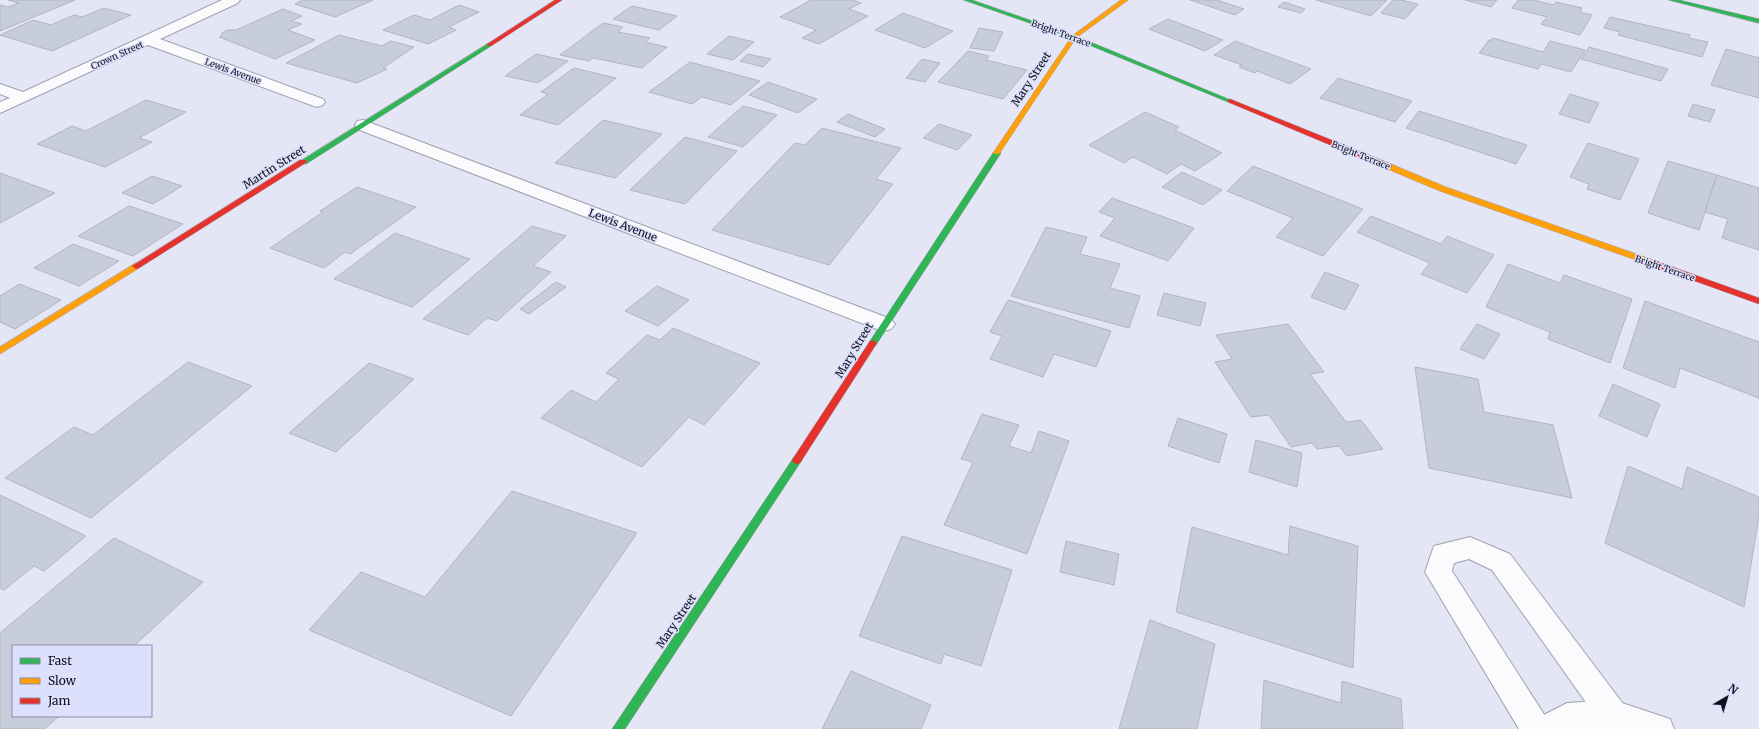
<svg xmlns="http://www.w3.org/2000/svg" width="1759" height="729" viewBox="0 0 1759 729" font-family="Merriweather,serif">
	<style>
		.building { fill: #c7cdda; stroke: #b0b6c2 }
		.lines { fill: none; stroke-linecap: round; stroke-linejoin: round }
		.lane-casing { stroke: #9fa0ad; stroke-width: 2 }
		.street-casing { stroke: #9fa0ad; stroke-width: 2 }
		.fast-casing { stroke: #9fa0ad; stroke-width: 1 }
		.slow-casing { stroke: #9fa0ad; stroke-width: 1 }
		.jam-casing { stroke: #9fa0ad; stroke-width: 1 }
		.lane { fill: #fbfbfe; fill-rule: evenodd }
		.street { fill: #fbfbfe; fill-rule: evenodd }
		.fast { fill: #30b455; fill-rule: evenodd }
		.slow { fill: #ff9f0a; fill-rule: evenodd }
		.jam { fill: #e5322d; fill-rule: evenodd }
		.labels { text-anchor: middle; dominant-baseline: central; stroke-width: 3; stroke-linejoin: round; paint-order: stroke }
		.far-street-label { font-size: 9px; fill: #0f101c; stroke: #dde0fd }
		.street-label { font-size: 11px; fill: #0f101c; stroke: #dde0fd }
	</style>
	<rect width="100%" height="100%" fill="#e4e6f6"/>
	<!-- building -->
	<g class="building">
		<path d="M8,0H75L0,31V5L8,7L19,3Z"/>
		<path d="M303,0H373L335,17L295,4Z"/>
		<path d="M811,0H852L861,3L849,9L868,16L819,44L802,38L816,30L780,17Z"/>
		<path d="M1190,0H1217L1244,9L1235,15Z"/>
		<path d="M1316,0H1387L1371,16Z"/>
		<path d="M1393,0H1401L1418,4L1405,19L1381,13Z"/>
		<path d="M1465,0H1497L1491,7Z"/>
		<path d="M1518,0H1533L1554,5L1556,2L1582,8L1580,12L1592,15L1580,35L1541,24L1547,17L1512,8Z"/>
		<path d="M1284,2L1305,9L1301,13L1278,7Z"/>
		<path d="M459,5L479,12L449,27L456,30L428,44L383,30L414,15L430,20Z"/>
		<path d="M632,6L677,16L659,30L613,19Z"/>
		<path d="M104,8L131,15L52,51L0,35L33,20L51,25L74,15L82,17Z"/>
		<path d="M283,9L302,16L291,21L302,24L288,30L315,40L275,59L219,37L222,36V33L228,30H236Z"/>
		<path d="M903,13L953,31L925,48L875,30Z"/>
		<path d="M1610,17L1690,35L1689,38L1708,42L1702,57L1618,35L1620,32L1604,28Z"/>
		<path d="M1168,19L1223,40L1205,51L1149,29Z"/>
		<path d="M603,23L623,27L618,32L650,38L645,42L667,47L642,68L593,58L589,61L560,55Z"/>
		<path d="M979,28L1003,32L994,51L970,48Z"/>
		<path d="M339,35L382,46L391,41L414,47L383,68L387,69L357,83L286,63Z"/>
		<path d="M729,36L754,42L733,60L707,54Z"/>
		<path d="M1493,38L1543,52L1550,41L1585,50L1571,72L1541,64L1538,69L1479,53L1489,40H1492Z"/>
		<path d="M1235,41L1311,69L1290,84L1257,71L1255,73L1239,67L1242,65L1214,55Z"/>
		<path d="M1589,47L1668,69L1661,81L1581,59Z"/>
		<path d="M1726,49L1759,58V98L1711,85Z"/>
		<path d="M968,51L989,56L986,60L1027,70L1003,99L938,82Z"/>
		<path d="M536,54L568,61L538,83L505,76Z"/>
		<path d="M748,54L771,59L763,67L740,61Z"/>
		<path d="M922,59L940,63L925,82L906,78Z"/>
		<path d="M690,62L760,81L731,105L702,97L692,104L649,92Z"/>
		<path d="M574,68L616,78L558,125L520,115L548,94L541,92Z"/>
		<path d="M1338,78L1412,101L1395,122L1320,98Z"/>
		<path d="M768,82L817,99L798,113L749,95Z"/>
		<path d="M1570,94L1599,103L1589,123L1559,114Z"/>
		<path d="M146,100L186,112L139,138L152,142L105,167L37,144L72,126L86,131Z"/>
		<path d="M1693,104L1715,110L1710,122L1688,116Z"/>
		<path d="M743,106L777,115L743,147L708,137Z"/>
		<path d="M1419,111L1527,145L1516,164L1406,128Z"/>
		<path d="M1145,112L1179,127L1175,130L1222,153L1195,171L1181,164L1167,174L1133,157L1124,163L1089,145Z"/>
		<path d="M848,114L885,129L875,137L837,122Z"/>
		<path d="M603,120L662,134L615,178L555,163Z"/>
		<path d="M939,124L972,135L957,150L923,138Z"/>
		<path d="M822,128L901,148L876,179L893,184L829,265L712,230L795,143L805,145Z"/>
		<path d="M685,137L737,151L685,204L630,190Z"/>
		<path d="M1588,143L1639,159L1620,200L1587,189L1589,184L1570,177Z"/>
		<path d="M1668,161L1717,175L1699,230L1648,213Z"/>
		<path d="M1253,166L1363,209L1323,256L1276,237L1293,218L1227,191Z"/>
		<path d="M1182,172L1222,190L1203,205L1162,187Z"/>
		<path d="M0,173L55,193L0,223Z"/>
		<path d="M1717,175L1759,188V250L1722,238L1728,219L1705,212Z"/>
		<path d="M152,176L182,186L153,204L122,193Z"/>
		<path d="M357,187L416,207L350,254L345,252L324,268L270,248L323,212L320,211Z"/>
		<path d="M1112,198L1194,228L1168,261L1100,236L1115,218L1099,212Z"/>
		<path d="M129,206L183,224L133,256L78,236Z"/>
		<path d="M1371,216L1441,244L1447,236L1494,255L1467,293L1421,274L1430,263L1357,232Z"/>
		<path d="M532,226L566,236L533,266L551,272L497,321L487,318L468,335L423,319Z"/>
		<path d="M1046,227L1087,237L1080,254L1120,264L1110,288L1140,296L1129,328L1011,296Z"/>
		<path d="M395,233L470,259L412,307L334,279Z"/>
		<path d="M73,244L119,261L79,286L34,268Z"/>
		<path d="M1508,264L1560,283L1564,275L1632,299L1610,363L1548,339L1550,332L1486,307Z"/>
		<path d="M1325,272L1359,285L1345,310L1311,297Z"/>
		<path d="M556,282L566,287L529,314L520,309Z"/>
		<path d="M19,284L61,300L15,329L0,322V296Z"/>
		<path d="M657,286L689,300L658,326L625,311Z"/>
		<path d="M1164,293L1206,303L1200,326L1157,315Z"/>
		<path d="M1008,300L1111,331L1096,367L1054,354L1043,377L990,359L1002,336L990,332Z"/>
		<path d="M1645,301L1759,342V398L1680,368L1675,388L1623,368Z"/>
		<path d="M1288,324L1324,372L1310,374L1346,422L1361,420L1383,449L1347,456L1339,446L1317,449L1312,443L1291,447L1269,415L1251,417L1215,362L1232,359L1216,335Z"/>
		<path d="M1477,324L1500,334L1484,359L1460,349Z"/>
		<path d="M673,328L760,363L704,425L689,417L642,467L541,418L571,390L596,402L619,379L606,373L647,335L660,340Z"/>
		<path d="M188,362L252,386L91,518L5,478L74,427L93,435Z"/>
		<path d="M369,363L414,379L336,452L289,433Z"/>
		<path d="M1415,367L1478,379L1484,412L1553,425L1572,498L1429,468Z"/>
		<path d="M1613,384L1660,404L1647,437L1599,416Z"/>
		<path d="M982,414L1019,425L1009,446L1031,453L1039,431L1069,441L1027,554L944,525L973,462L961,459Z"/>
		<path d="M1178,418L1227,434L1219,463L1168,446Z"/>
		<path d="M1256,440L1302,453L1297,487L1249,472Z"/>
		<path d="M1628,466L1682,489L1687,467L1759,497V516L1744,607L1605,543Z"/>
		<path d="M512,491L637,533L511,716L309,630L361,572L425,597Z"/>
		<path d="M0,495L86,536L44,571L34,566L4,590L0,588Z"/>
		<path d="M1290,526L1358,546L1353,668L1176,612L1192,527L1288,555Z"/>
		<path d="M902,536L1012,570L981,666L944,654L941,664L859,636Z"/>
		<path d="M114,538L203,582L134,646H13V716H59L45,729H0V633Z"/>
		<path d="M1066,541L1119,554L1114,585L1060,572Z"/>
		<path d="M1150,620L1215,644L1197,729H1119Z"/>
		<path d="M851,671L931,705L921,729H822Z"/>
		<path d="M1264,680L1341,703L1342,681L1401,699L1403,729H1261Z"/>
	</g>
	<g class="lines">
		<!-- lane casing -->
		<g class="lane-casing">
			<path id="lane" d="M1470,537L1510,554L1624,705L1628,715L1624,725L1614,729L1602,725L1492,570L1469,559L1454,563L1452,571L1547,719L1551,729H1519L1425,572L1434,546Z"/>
		</g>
		<!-- street casing -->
		<g class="street-casing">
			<g id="street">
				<path d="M222,0H240L238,3L160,39L323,99L325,102L323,105L317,107L311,105L148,45L0,113V102L10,98L0,94V84L23,92Z"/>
				<path d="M363,120L891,319L895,324L891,329L884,331L877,329L357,129L355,125L357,121Z"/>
				<path d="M1613,700L1670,719L1674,729H1532L1536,719L1567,703Z"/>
			</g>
		</g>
		<!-- fast casing -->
		<g class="fast-casing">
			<g id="fast">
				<path d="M964,0H972L1076,36L1233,101L1228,102L1072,38Z"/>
				<path d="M1669,0H1679L1759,19V23Z"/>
				<path d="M489,43L492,45L491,46L306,164H300L299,162Z"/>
				<path d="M997,151L1001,153L876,345H870L869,343L870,341L993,153Z"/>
				<path d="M797,456L800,457L802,460L800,463L625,729H612L794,457Z"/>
			</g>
		</g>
		<!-- slow casing -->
		<g class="slow-casing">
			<g id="slow">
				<path d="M1121,0H1128L1076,38L999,154H995L993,153L1072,36Z"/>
				<path d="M1385,164H1391L1446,187L1659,262L1660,264L1659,266H1653L1440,191L1385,168Z"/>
				<path d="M136,263L139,264L140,266L139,268L0,354V347Z"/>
			</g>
		</g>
		<!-- jam casing -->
		<g class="jam-casing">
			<g id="jam">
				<path d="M555,0H562L491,46L486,45Z"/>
				<path d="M1230,99L1391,164L1392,166L1391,168H1385L1228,102V100Z"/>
				<path d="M300,160H306L307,162L139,268L136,269L132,266Z"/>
				<path d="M1656,261L1759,298V304L1653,266L1652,264L1653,262Z"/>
				<path d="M873,340L877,343L800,463L797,464L794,463L792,460L794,457L870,341Z"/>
			</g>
		</g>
		<!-- lane -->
		<use href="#lane" class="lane"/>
		<!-- street -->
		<use href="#street" class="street"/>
		<!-- fast -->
		<use href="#fast" class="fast"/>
		<!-- slow -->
		<use href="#slow" class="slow"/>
		<!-- jam -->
		<use href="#jam" class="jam"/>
	</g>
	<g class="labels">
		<!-- far-street labels -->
		<g class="far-street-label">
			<text transform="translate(1061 33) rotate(20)">Bright Terrace</text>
			<text transform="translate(117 55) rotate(-24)">Crown Street</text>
			<text transform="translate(233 71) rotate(20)">Lewis Avenue</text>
			<text transform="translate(1361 155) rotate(22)">Bright Terrace</text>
			<text transform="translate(1665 268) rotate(19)">Bright Terrace</text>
		</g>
		<!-- street labels -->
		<g class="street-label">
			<text transform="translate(1031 79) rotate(-57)">Mary Street</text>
			<text transform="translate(274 167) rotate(-32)">Martin Street</text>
			<text transform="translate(623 225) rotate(21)">Lewis Avenue</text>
			<text transform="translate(854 350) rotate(-59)">Mary Street</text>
			<text transform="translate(676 621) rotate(-56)">Mary Street</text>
		</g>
	</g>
	<!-- legend -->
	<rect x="12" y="645" width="140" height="72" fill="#dde0fd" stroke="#8b8da3"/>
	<rect x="20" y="658" width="20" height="6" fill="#30b455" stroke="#8b8da3"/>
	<text x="48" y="665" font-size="12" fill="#0f101c">Fast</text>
	<rect x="20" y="678" width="20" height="6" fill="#ff9f0a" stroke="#8b8da3"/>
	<text x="48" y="685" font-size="12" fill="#0f101c">Slow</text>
	<rect x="20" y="698" width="20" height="6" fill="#e5322d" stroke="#8b8da3"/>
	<text x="48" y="705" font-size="12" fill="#0f101c">Jam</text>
	<!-- north arrow -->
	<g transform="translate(1727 697) rotate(38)" stroke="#dde0fd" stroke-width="3" paint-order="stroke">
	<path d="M0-3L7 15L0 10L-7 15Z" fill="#0f101c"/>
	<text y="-6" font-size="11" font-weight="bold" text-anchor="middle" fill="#0f101c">N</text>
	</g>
</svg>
